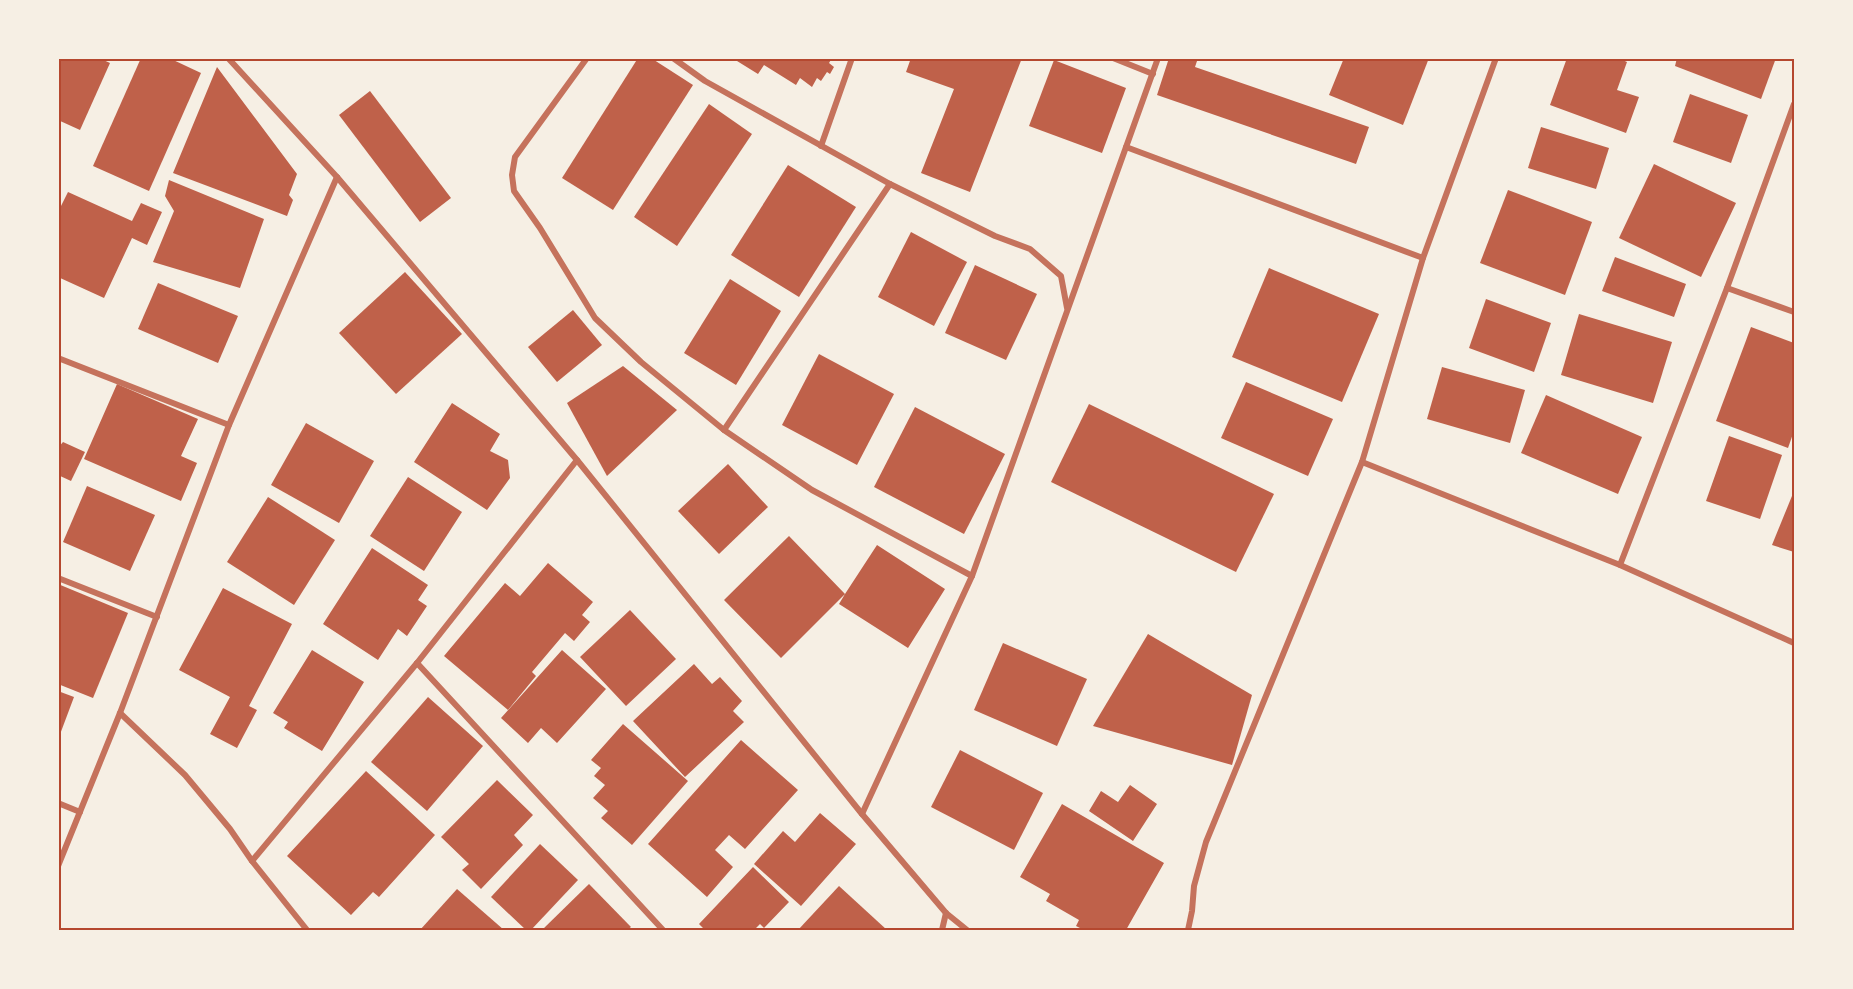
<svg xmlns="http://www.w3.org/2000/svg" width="1853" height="989" font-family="'Source Sans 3',sans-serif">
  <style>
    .building { fill: #bf614a }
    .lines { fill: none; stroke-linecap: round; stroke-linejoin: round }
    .minor { stroke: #c5725c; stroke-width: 6 }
    .neatline { fill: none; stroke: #b5482f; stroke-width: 2 }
  </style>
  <rect width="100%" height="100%" fill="#f6efe4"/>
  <g class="building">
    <polygon points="58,58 99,58 110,63 80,130 58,120"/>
    <polygon points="141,58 169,58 201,73 149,191 93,166"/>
    <polygon points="638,58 651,58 693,85 613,210 562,178"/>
    <polygon points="738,58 832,58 829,63 834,67 830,74 827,72 821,81 817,78 812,87 800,78 796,85 764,65 758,74 737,61"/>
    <polygon points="911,58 1022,58 970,192 921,173 954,89 906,72"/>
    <polygon points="1169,58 1198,58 1195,67 1369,127 1356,164 1157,95"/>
    <polygon points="1344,58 1429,58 1403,125 1329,95"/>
    <polygon points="1567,58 1618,58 1627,62 1617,90 1639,97 1626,133 1550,105"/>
    <polygon points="1677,58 1776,58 1761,99 1675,66"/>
    <polygon points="1054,60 1126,88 1102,153 1029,126"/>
    <polygon points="217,67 297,174 289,195 293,200 287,216 173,173"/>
    <polygon points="370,91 451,198 420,222 339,115"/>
    <polygon points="1690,94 1748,115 1731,163 1673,142"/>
    <polygon points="709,104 752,134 677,246 634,217"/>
    <polygon points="1541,127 1609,148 1596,189 1528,168"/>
    <polygon points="1654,164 1736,203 1701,277 1619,238"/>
    <polygon points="788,165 856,207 799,297 731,255"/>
    <polygon points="169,180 264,219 240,288 153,262 174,211 165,196"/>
    <polygon points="1508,190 1592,222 1565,295 1480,263"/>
    <polygon points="68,192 132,221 141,203 162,212 147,245 132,238 104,298 58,277 58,212"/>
    <polygon points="911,232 967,262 934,326 878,297"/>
    <polygon points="1615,257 1686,284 1674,317 1602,291"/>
    <polygon points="975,265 1037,294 1006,360 945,333"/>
    <polygon points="1269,268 1379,314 1342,402 1232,357"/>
    <polygon points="405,272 462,334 396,394 339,333"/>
    <polygon points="730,279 781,311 736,385 684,353"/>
    <polygon points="158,283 238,316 218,363 138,329"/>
    <polygon points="1486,299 1551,323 1534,372 1469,348"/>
    <polygon points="573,310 602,345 557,382 528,347"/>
    <polygon points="1579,314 1672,342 1653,403 1561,375"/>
    <polygon points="1751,327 1794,343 1794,431 1788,448 1716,421"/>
    <polygon points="819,354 894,394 857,465 782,425"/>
    <polygon points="623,366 677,410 607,476 567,403"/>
    <polygon points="1442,367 1525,390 1510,443 1427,419"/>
    <polygon points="1246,382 1333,419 1308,476 1221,438"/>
    <polygon points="117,384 198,419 181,456 197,463 181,501 84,459"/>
    <polygon points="1546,395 1642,437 1618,494 1521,453"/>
    <polygon points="452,403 500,434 490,451 508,460 510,478 487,510 414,462"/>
    <polygon points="1089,404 1274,494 1236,572 1051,482"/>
    <polygon points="915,407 1005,454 964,534 874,487"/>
    <polygon points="306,423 374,461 339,523 271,485"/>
    <polygon points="1729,436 1782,455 1760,519 1706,501"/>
    <polygon points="63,442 85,452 71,481 58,475 58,448"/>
    <polygon points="728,464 768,507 719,554 678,511"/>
    <polygon points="408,477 462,512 424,571 370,536"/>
    <polygon points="87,486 155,515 130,571 63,542"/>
    <polygon points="1794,491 1794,552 1772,545"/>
    <polygon points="268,497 335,540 294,605 227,562"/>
    <polygon points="789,536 845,594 877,545 945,589 908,648 839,604 845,594 781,658 724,600"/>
    <polygon points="372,548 428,585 418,600 427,606 407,636 398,629 378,660 323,624"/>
    <polygon points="548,563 593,602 582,615 590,622 574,641 565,633 532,672 536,676 508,710 444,656 505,583 520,596"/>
    <polygon points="58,584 128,613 93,698 58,684"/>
    <polygon points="223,588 292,624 249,706 257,710 237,748 210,734 230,697 179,670"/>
    <polygon points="630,610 676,659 626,706 580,657"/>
    <polygon points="1148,634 1252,695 1232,765 1093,726"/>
    <polygon points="1003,643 1087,679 1057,746 974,710"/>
    <polygon points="312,650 364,682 322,751 284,728 288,722 273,713"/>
    <polygon points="562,650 606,689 557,743 541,728 528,743 501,718"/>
    <polygon points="694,664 712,684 720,677 742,701 733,711 744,722 685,777 633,721"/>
    <polygon points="58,691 74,697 59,737 58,737"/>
    <polygon points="428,697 483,746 427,811 371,762"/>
    <polygon points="623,724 688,781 632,845 601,818 608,811 593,798 605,785 594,776 601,768 591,760"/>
    <polygon points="741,740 798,790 745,849 729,835 715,850 733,867 707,897 648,844"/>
    <polygon points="960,750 1043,793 1014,850 931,807"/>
    <polygon points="366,771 435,835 379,897 373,892 351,915 287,856"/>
    <polygon points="497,780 533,815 514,835 523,845 481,889 462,870 469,864 441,837"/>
    <polygon points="1130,785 1157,804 1133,841 1089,811 1101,791 1118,802"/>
    <polygon points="1062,804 1164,863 1126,930 1084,930 1076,926 1079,920 1046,901 1050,894 1020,877"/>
    <polygon points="820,813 856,844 801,906 754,864 783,831 795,842"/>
    <polygon points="540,844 578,880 531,930 526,930 491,897"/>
    <polygon points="753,867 789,902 764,928 760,924 754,930 705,930 699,924"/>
    <polygon points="589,884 631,927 627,930 542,930"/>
    <polygon points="839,886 887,930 798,930"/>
    <polygon points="457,889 504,930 420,930"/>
  </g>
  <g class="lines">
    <g class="minor">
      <polyline points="228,58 337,177 577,460 862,814 946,913 967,930"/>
      <polyline points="587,58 515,157 512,175 514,191 540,228 595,318 641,362 724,430 812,490 972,576"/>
      <polyline points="673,58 705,81 890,184 995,236 1030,249 1061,276 1067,308"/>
      <polyline points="1113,58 1153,74"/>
      <polyline points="821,146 852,58"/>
      <polyline points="1126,147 1423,258"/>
      <polyline points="1727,288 1794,312"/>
      <polyline points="58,358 229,425"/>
      <polyline points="724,430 890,184"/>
      <polyline points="1362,462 1620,565 1794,643"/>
      <polyline points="1620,565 1727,288 1794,104"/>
      <polyline points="58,578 157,617"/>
      <polyline points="417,663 663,930"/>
      <polyline points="120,713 185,775 230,829 252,861 307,930"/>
      <polyline points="58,803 80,812"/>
      <polyline points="862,814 972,576 1158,58"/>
      <polyline points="252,861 417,663 577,460"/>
      <polyline points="58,866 120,713 229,425 337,177"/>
      <polyline points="942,930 946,913"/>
      <polyline points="1188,930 1192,911 1194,886 1206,842 1362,462 1423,258 1496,58"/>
    </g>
  </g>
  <rect width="1853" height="989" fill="none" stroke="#f6efe4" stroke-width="120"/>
  <rect x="60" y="60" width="1733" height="869" class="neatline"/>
</svg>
